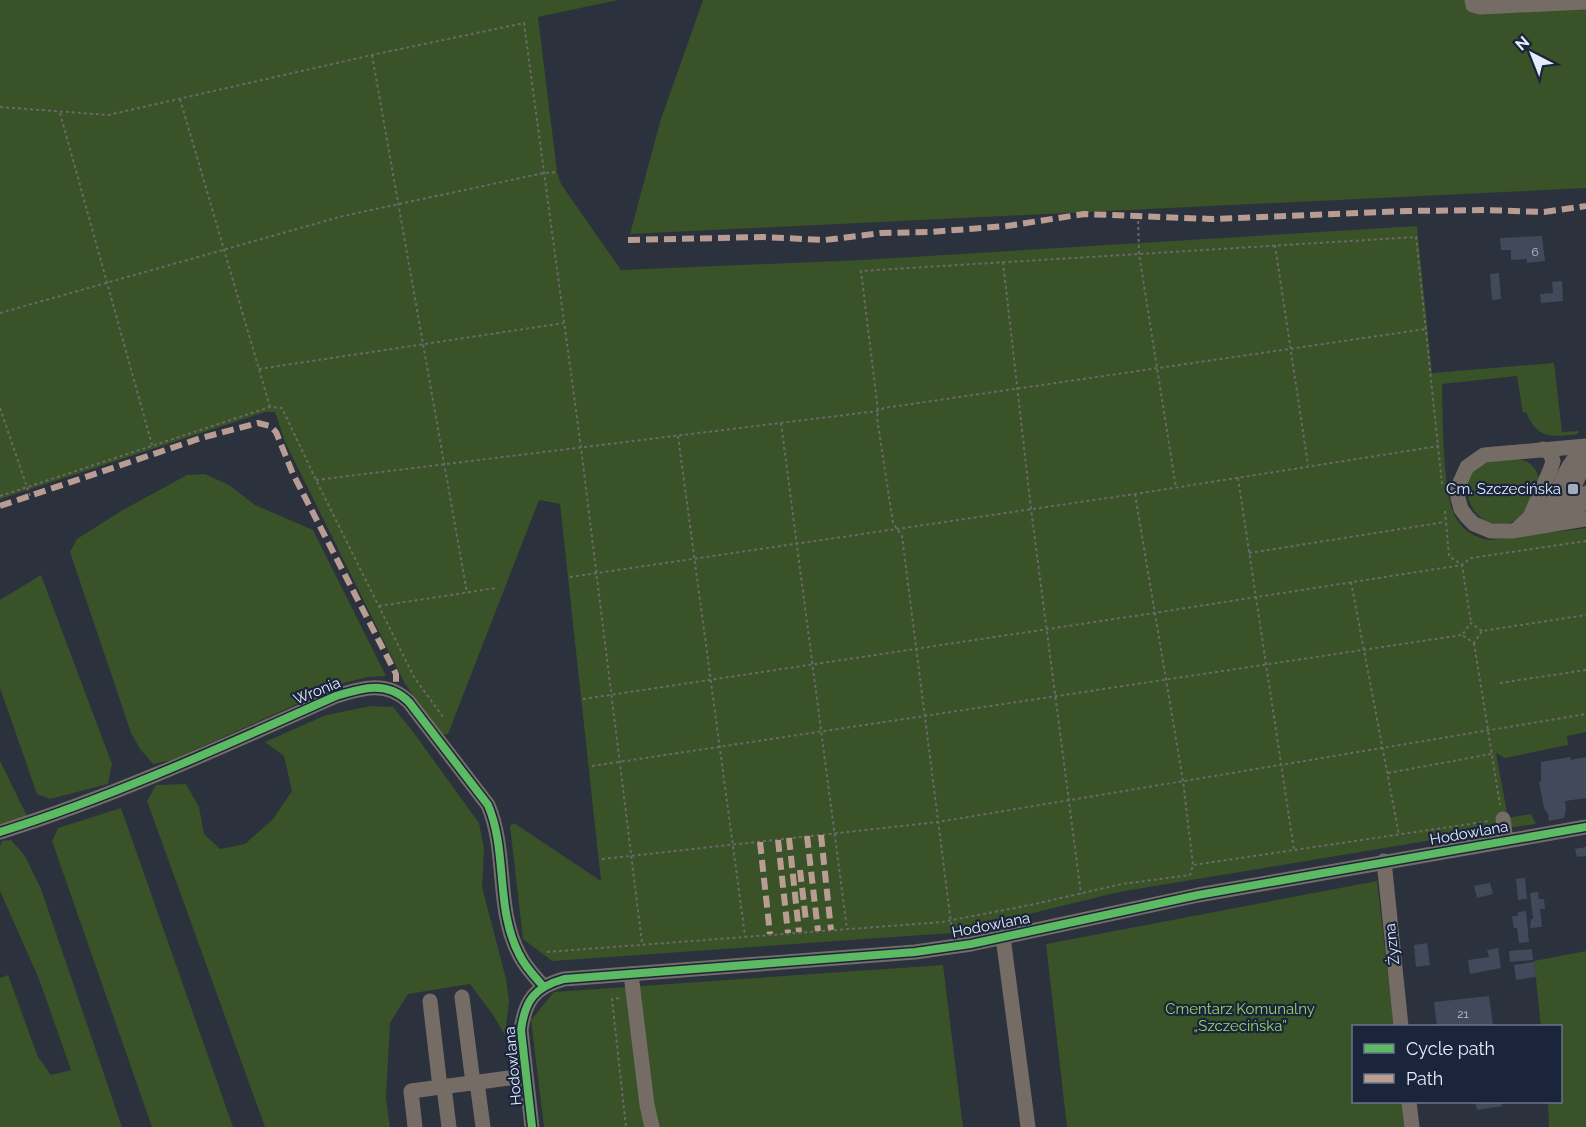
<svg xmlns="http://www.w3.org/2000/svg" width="1586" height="1127" font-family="Raleway,sans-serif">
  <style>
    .green { fill: #395227 }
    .building { fill: #41495b }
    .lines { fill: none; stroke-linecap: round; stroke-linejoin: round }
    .path { stroke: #6c6868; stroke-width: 2; stroke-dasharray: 3 3; stroke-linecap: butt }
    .minor { stroke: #756c66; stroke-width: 15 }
    .quiet { stroke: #b99d93; stroke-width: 6; stroke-dasharray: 12 6; stroke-linecap: butt }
    .cycleway-casing { stroke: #1a243b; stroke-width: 11 }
    .cycleway { stroke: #5cba63; stroke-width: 8 }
    .poi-dot { fill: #a4abb9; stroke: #1a243b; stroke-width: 2 }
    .labels { text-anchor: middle; stroke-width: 4.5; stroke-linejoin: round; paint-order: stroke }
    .number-label { font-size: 12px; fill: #bcc4d4 }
    .poi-label { font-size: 15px; fill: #e5edfc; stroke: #1a243b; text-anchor: end }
    .street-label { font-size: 15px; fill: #e5edfc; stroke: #1a243b }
    .park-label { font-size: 15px; fill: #99d567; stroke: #1a243b }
  </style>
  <rect width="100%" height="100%" fill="#2b313d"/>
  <g class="green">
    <path d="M0 0H618L538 17 557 172 561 184 621 270 863 260 1417 226 1432 373 1554 363 1562 432 1578 431V434C1553 437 1537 440 1526 412L1523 413 1517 376 1442 384C1443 414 1442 495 1456 518 1464 531 1475 538 1490 540L1586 528V732L1567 736 1568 745 1505 758 1496 753 1508 818 1531 814 1536 824 1514 827H1497L1493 830 1119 892 952 933 552 961 523 939 510 826 514 823 601 881 560 504 539 500 448 734 442 735 405 684 285 442 275 412H265L0 499Z"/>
    <polygon points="703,0 1586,0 1586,188 630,234 660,122"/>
    <path d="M1518 459C1530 461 1537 468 1539 480 1535 489 1533 501 1528 510 1524 516 1516 521 1509 523 1465 531 1451 471 1491 460 1499 458 1510 459 1518 459Z"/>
    <polygon points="205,474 229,485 255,505 313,530 386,676 368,677 344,683 172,760 153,764 140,749 131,733 70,552 77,539 121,511 187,475"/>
    <polygon points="41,575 112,764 108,784 50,799 37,794 0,688 0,600"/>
    <polygon points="371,706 393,707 414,733 479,823 484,848 482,887 506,979 509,1001 505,1035 493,1015 470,984 408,994 390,1023 386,1098 390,1127 265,1127 147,801 156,785 186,784 199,807 204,834 220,849 245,844 273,819 292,791 284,756 265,742 326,715"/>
    <polygon points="0,761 27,816 0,826"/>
    <polygon points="121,808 233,1127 152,1127 52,841 58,828"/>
    <polygon points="11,840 25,856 41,889 122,1127 0,1127 0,978 8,975 38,1057 51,1075 71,1070 39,979 0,891 0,847 2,841"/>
    <polygon points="1377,881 1394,1026 1354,1026 1354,1102 1403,1102 1406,1127 1067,1127 1046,944"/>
    <polygon points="1586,951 1586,1127 1549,1127 1548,1102 1560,1102 1560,1026 1541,1026 1534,961"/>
    <polygon points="943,965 963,1127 544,1127 531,1020 554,992"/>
  </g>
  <g class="building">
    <polygon points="1542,236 1545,261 1527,263 1527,259 1511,260 1511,250 1501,250 1500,238"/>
    <polygon points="1499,273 1501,299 1492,300 1490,274"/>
    <polygon points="1562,281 1563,301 1541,303 1540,294 1553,293 1552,282"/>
    <polygon points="1570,757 1571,760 1586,757 1586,798 1565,801 1566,810 1564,818 1549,821 1548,814 1544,808 1539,782 1541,781 1541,762"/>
    <polygon points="1586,847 1586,856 1577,857 1575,849"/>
    <polygon points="1525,878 1527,899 1518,900 1516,879"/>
    <polygon points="1490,883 1493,894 1477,898 1474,886"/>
    <polygon points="1538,892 1539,899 1544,899 1545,909 1540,909 1542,927 1530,928 1531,919 1533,919 1530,893"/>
    <polygon points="1526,911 1529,942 1519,943 1517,928 1514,928 1512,916 1518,916 1518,912"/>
    <polygon points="1427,943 1430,965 1416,967 1414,945"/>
    <polygon points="1498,948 1501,968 1470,974 1468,960 1489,957 1487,950"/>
    <polygon points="1532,949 1533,960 1510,962 1509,951"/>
    <polygon points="1534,962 1536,977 1516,980 1514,965"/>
    <polygon points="1489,996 1493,1026 1437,1026 1434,1002"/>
    <polygon points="1475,1102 1501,1102 1502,1106 1477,1110"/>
  </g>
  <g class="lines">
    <g class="path">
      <polyline points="372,55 467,593"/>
      <polyline points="180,99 270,407"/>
      <polyline points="0,107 108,115 372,55 524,23 581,448 642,943"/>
      <polyline points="60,113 152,445"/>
      <polyline points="1138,215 1139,254 1176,488"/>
      <polyline points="1275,245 1308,465"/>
      <polyline points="1003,262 1031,509 1081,894"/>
      <polyline points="0,313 343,216 544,173 558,172"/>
      <polyline points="259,369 564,323"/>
      <polyline points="0,408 30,496"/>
      <polyline points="781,423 847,929"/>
      <polyline points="678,436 745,936"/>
      <polyline points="1238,478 1294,850"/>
      <polyline points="316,480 878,411 884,408 1426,329"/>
      <polyline points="1135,494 1183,781 1193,865"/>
      <polyline points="0,496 270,407 282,408 316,480 414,677 443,717"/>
      <polyline points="1445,511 1449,556 1462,565 1471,623"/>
      <polyline points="1249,553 1445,522"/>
      <polyline points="570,577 1135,494 1439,446"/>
      <polyline points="1351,582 1399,835"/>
      <polyline points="379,606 496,588"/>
      <polyline points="1482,631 1471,623 1462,635 1474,643 1482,631 1586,615"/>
      <polyline points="1474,643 1500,805"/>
      <polyline points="1500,683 1586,670"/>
      <polyline points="583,699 1154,613 1462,565 1471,558 1586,541"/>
      <polyline points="592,766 1462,635"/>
      <polyline points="1388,773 1491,754"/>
      <polyline points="602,859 938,822 1586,714"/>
      <polyline points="952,931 902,536 893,523 877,418 878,411 861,271 1416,237 1442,484"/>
      <polyline points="547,952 942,922 1030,905 1122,884 1190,875 1193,865 1490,821"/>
      <polyline points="619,998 612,999 626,1127"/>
    </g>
    <g class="minor">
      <polyline points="1472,0 1473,5 1480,7 1586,2"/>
      <polyline points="1586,446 1484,455 1467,467 1458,487 1458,498 1461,509 1467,517 1474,524 1491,531 1512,531 1586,519"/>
      <polyline points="1564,522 1575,515 1586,493"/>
      <polyline points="1548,525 1562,513 1586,460"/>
      <path d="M1532 527C1560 511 1556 468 1586 448"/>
      <polyline points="1517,529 1530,517 1551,468 1553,461 1550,453 1543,449"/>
      <polyline points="1503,819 1506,840"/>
      <path d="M0 832C115 796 226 745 336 696 362 688 387 680 409 702L488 805C508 852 495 908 519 954 525 967 535 977 544 987"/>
      <polyline points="1384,861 1401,1026"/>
      <polyline points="1003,937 1028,1127"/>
      <polyline points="631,974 647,1105 652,1127"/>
      <polyline points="462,997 473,1083"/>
      <polyline points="430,1001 440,1087"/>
      <polyline points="477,1082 483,1127"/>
      <polyline points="444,1087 449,1127"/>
      <polyline points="1409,1102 1412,1127"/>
      <polyline points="415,1127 411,1091 524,1076"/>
      <path d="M532 1127 521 1030C525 1000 535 987 564 979L915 952 971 944 1198 895 1586 827"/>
    </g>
    <g class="quiet">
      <polyline points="628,240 763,237 825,240 881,233 930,232 1007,226 1084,214 1212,219 1408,211 1485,210 1544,212 1586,206"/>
      <polyline points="0,506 201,438 258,423 270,426 276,432 293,474 396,674 396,691"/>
      <polyline points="821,835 831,930"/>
      <polyline points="807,836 818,931"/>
      <polyline points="789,838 799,932"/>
      <polyline points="778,840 788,933"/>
      <polyline points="760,842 770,934"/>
      <polyline points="800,870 806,921"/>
    </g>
    <g class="cycleway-casing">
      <g id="cycleway">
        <path d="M0 832C115 796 226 745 336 696 362 688 387 680 409 702L488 805C508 852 495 908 519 954 525 967 535 977 544 987"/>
        <path d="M532 1127 521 1030C525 1000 535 987 564 979L915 952 971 944 1198 895 1586 827"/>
      </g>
    </g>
    <use href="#cycleway" class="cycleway"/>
  </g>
  <rect class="poi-dot" x="1567" y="483" width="12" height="12" rx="3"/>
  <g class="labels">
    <g class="number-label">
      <text x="1535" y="256">6</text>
      <text x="1463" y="1018">21</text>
    </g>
    <g class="poi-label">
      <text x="1561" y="494">Cm. Szczecińska</text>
    </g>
    <g class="street-label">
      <text transform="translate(317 691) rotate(-22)" y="5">Wronia</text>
      <text transform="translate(1469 833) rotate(-10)" y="5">Hodowlana</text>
      <text transform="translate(991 925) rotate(-11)" y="5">Hodowlana</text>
      <text transform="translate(1392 944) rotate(-96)" y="5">Żyzna</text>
      <text transform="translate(513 1066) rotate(-95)" y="5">Hodowlana</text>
    </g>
    <g class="park-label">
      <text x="1240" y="1014">Cmentarz Komunalny<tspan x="1240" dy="17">„Szczecińska”</tspan></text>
    </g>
  </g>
  <rect x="1352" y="1025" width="210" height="78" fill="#1a243b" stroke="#6b7488" stroke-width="1.5"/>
  <rect x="1364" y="1044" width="30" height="9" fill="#5cba63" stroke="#6b7488" stroke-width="1.5"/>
  <text x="1406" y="1055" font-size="18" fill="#e5edfc">Cycle path</text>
  <rect x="1364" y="1074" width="30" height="9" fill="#b99d93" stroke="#6b7488" stroke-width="1.5"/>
  <text x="1406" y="1085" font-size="18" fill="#e5edfc">Path</text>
  <g transform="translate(1532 54) rotate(318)" stroke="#1a243b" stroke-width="4.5" paint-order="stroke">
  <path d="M0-4.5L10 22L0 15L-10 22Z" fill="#e5edfc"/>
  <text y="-9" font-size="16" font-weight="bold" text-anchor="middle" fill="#e5edfc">N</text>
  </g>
</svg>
